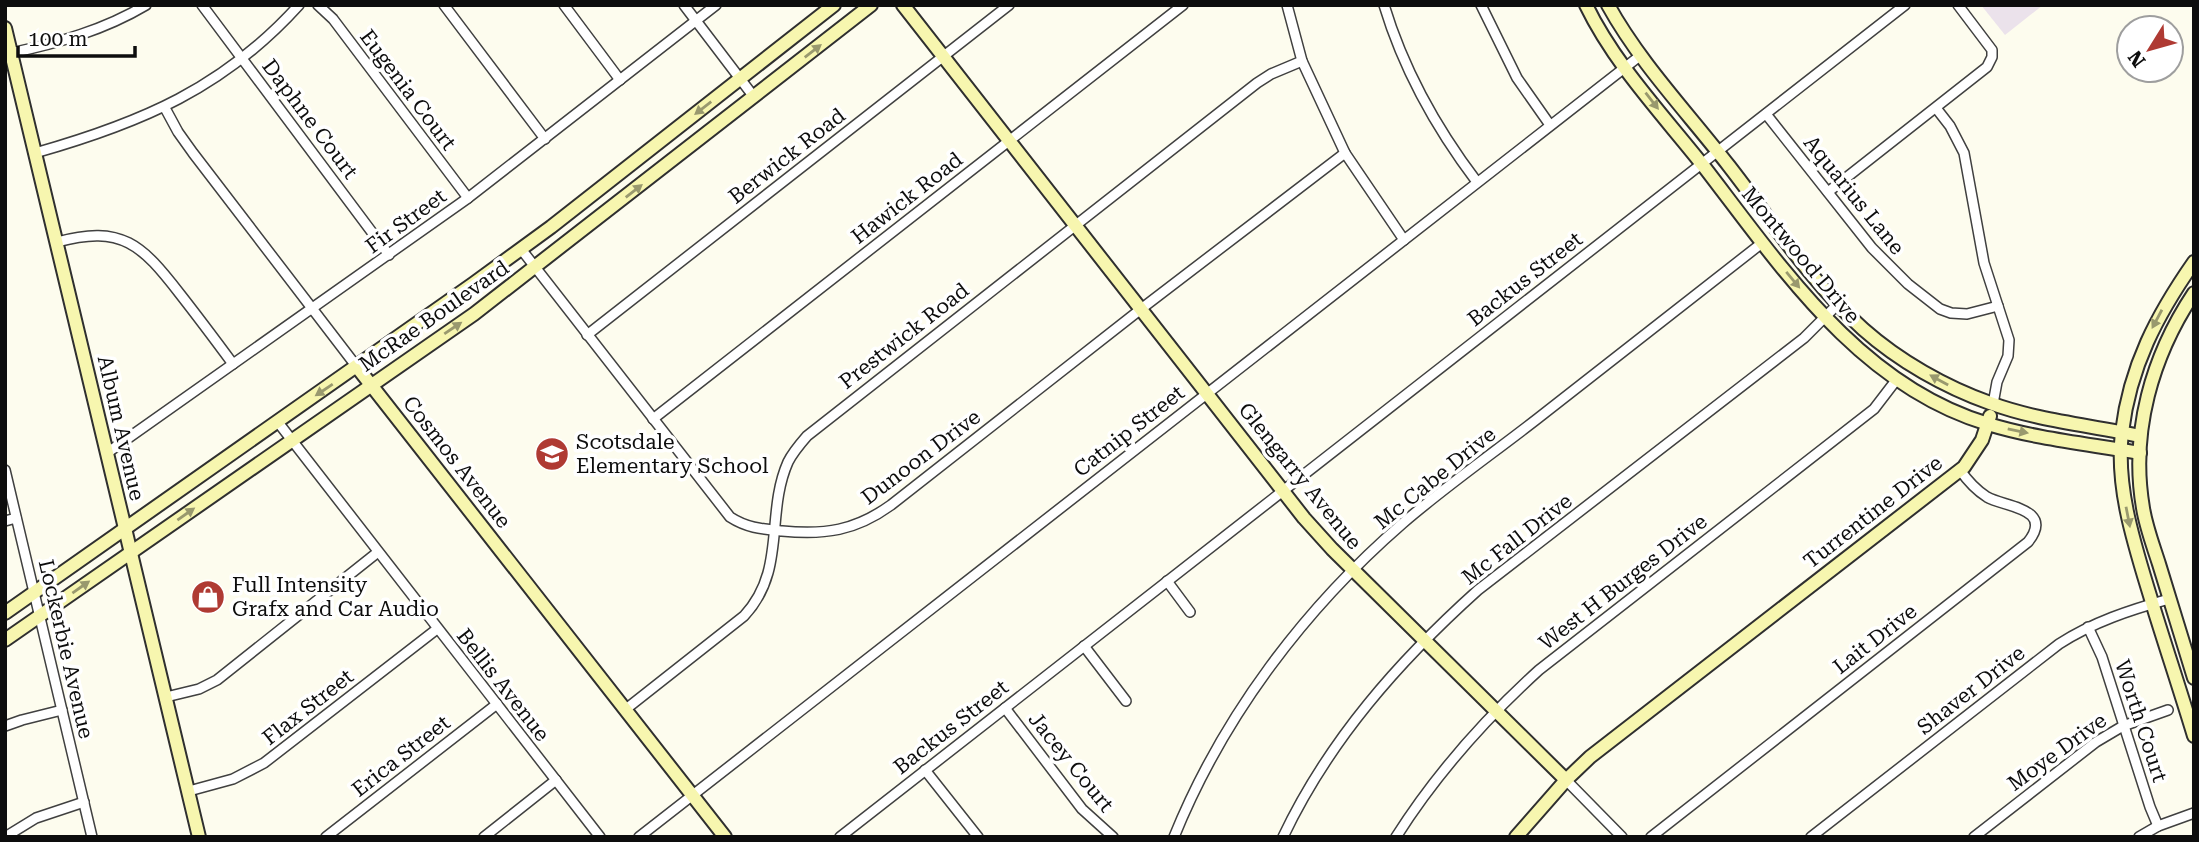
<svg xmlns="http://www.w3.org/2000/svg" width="2199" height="842" font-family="'Roboto Serif',serif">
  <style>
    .industrial { fill: #ebe2eb }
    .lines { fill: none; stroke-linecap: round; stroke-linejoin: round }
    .street-casing { stroke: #404040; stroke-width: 12 }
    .secondary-casing { stroke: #2f2f2f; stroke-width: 16 }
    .street { stroke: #fff; stroke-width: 9 }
    .secondary { stroke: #f7f6af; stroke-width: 12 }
    .oneway { fill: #99996e }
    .labels { text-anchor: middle; stroke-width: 7; stroke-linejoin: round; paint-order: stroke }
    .street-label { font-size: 21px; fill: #0d0d0d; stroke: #fff }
    .poi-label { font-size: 21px; fill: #0d0d0d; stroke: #fff; text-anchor: start }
  </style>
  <rect width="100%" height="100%" fill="#fdfcee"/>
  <polygon class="industrial" points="1981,5 2043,5 2005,35"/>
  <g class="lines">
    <g class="street-casing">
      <g id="street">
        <polyline points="202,5 389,255"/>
        <polyline points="318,5 333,19 468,198"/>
        <polyline points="444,5 545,139"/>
        <polyline points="564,5 620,80"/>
        <polyline points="684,5 754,97"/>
        <polyline points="1287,5 1302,61 1345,153 1404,240"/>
        <path d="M1384 5C1404 71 1436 128 1477 182"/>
        <polyline points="1481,5 1517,78 1550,125"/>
        <path d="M11 53C58 43 104 30 146 5"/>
        <polyline points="165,108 178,132 193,153 357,367"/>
        <polyline points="1936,108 1950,126 1964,153 1984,263 2009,340 2008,356 1997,382 1993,404"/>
        <polyline points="1766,114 1872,248 1908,284 1940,309 1951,313 1967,314 1998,306"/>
        <path d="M35 153C141 123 224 88 299 5"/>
        <polyline points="1828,192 1987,67 1992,57 1992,50 1958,5"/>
        <path d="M57 242C122 224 142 245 180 294 198 317 216 341 233 364"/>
        <path d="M521 249 730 517C747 528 762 529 782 531 825 535 855 531 891 505L1141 309 1345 153"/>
        <polyline points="587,335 1009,5"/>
        <polyline points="653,419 1183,5"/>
        <polyline points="277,421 600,837"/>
        <polyline points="107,453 468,198 716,5"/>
        <polyline points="5,470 92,837"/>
        <polyline points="5,521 16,518"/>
        <polyline points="1167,581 1190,612"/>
        <polyline points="2088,627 2102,657 2150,807 2158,826"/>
        <polyline points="1084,646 1126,701"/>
        <polyline points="166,697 199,689 217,680 378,552"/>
        <polyline points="1005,708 1082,809 1113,837"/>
        <path d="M626 709 744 616C787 570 765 514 788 462 793 452 800 444 807 436L1257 83 1271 74 1302 61"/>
        <polyline points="5,726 22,720 62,710"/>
        <polyline points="925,770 978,837"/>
        <polyline points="1566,780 1622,837"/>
        <polyline points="189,791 233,779 264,763 437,629"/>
        <polyline points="5,837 36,818 84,802"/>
        <polyline points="326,837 497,704"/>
        <polyline points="484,837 556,780"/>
        <polyline points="639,837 1641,55"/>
        <polyline points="840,837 1905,5"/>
        <path d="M1174 837C1223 716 1305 608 1403 523 1446 486 1492 454 1537 419 1612 360 1687 302 1762 243"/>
        <path d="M1283 837C1329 740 1399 661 1478 590L1804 338 1838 304"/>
        <path d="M1396 837C1436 774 1484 720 1539 670L1874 409 1897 379"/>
        <path d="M1651 837 2028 542C2055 508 2004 507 1987 497 1976 490 1967 480 1960 470"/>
        <path d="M1811 837 2059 644C2093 622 2130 610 2169 599"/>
        <polyline points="1974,837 2096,742 2123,726 2168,710"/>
        <polyline points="2139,837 2158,826 2194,813"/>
      </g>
    </g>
    <g class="secondary-casing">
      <g id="secondary">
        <polyline points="903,5 1304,518 1332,549 1566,780"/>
        <path d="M1586 5C1615 65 1664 116 1705 168 1782 268 1860 386 1988 424 2037 439 2089 444 2140 453"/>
        <path d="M1608 5C1640 63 1688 113 1729 166 1771 220 1811 282 1863 329 1899 361 1945 387 1990 403 2039 421 2090 425 2140 436"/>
        <polyline points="5,28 199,837"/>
        <path d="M2194 262C2157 315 2130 366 2122 432 2115 491 2137 552 2154 609 2167 651 2181 693 2194 736"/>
        <path d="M2194 293C2152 356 2130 432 2143 508 2146 527 2153 545 2159 564 2171 602 2182 640 2194 678"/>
        <polyline points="357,367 725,837"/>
        <polyline points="5,613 473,284 551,227 834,5"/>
        <polyline points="5,640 474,314 871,5"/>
        <polyline points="1516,837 1566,780 1590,757 1964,467 1982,440 1990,416"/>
      </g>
    </g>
    <use href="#street" class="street"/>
    <use href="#secondary" class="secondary"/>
  </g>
  <defs><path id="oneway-solid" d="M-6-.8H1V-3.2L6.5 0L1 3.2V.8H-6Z" transform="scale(1.75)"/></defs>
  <g class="oneway">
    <use href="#oneway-solid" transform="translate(813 51) rotate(-38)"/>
    <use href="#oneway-solid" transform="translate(1652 101) rotate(52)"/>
    <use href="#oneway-solid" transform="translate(703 108) rotate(142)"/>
    <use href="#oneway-solid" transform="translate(634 191) rotate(-38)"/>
    <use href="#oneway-solid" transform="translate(1793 280) rotate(50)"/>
    <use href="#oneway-solid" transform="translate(2157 319) rotate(118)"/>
    <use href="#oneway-solid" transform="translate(453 328) rotate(-34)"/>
    <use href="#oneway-solid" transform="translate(1939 380) rotate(-151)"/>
    <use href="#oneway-solid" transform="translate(324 390) rotate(146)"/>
    <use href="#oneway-solid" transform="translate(2018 431) rotate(12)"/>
    <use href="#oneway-solid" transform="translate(186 514) rotate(-35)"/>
    <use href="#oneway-solid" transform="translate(2128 517) rotate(79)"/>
    <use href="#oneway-solid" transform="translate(81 587) rotate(-35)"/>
  </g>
  <defs>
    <g id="school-disc" transform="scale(1.75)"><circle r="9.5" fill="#af3a33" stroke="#fff"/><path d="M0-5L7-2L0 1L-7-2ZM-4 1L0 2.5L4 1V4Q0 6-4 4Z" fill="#fff"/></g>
    <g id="shop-disc" transform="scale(1.75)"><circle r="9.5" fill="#af3a33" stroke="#fff"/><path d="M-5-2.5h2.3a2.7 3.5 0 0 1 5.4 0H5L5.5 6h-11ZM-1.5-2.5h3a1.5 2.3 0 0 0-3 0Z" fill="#fff"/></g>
  </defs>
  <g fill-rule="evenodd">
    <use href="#school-disc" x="552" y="454"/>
    <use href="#shop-disc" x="208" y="597"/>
  </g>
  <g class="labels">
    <g class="street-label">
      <text transform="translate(408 90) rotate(53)" y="7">Eugenia Court</text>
      <text transform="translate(310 119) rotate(53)" y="7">Daphne Court</text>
      <text transform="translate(787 156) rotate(-38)" y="7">Berwick Road</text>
      <text transform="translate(1854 195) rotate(51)" y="7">Aquarius Lane</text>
      <text transform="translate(907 198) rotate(-38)" y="7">Hawick Road</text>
      <text transform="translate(406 221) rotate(-36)" y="7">Fir Street</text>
      <text transform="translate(1801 255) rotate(50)" y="7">Montwood Drive</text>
      <text transform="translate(1525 279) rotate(-38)" y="7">Backus Street</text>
      <text transform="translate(434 316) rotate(-35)" y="7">McRae Boulevard</text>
      <text transform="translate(904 336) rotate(-38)" y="7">Prestwick Road</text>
      <text transform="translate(121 428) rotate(77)" y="7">Album Avenue</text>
      <text transform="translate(1129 431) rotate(-38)" y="7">Catnip Street</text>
      <text transform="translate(921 457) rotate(-37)" y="7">Dunoon Drive</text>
      <text transform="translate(457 462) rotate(52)" y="7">Cosmos Avenue</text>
      <text transform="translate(1300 476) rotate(51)" y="7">Glengarry Avenue</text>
      <text transform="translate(1435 478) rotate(-39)" y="7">Mc Cabe Drive</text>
      <text transform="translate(1873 512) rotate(-38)" y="7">Turrentine Drive</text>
      <text transform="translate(1517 539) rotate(-38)" y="7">Mc Fall Drive</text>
      <text transform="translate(1623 582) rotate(-38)" y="7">West H Burges Drive</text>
      <text transform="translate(1875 639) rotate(-38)" y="7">Lait Drive</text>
      <text transform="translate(66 649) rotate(77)" y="7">Lockerbie Avenue</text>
      <text transform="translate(503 685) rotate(52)" y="7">Bellis Avenue</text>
      <text transform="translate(1971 690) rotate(-38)" y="7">Shaver Drive</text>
      <text transform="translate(308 707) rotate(-38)" y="7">Flax Street</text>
      <text transform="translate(2141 721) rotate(72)" y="7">Worth Court</text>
      <text transform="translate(951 727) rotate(-38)" y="7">Backus Street</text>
      <text transform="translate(2057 752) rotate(-36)" y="7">Moye Drive</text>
      <text transform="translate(401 756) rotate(-38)" y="7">Erica Street</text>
      <text transform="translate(1071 762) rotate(51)" y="7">Jacey Court</text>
    </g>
    <g class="poi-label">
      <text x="576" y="449">Scotsdale<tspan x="576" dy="24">Elementary School</tspan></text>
      <text x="232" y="592">Full Intensity<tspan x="232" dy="24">Grafx and Car Audio</tspan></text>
    </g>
  </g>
  <rect width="2199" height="842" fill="none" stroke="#0d0d0d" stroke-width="14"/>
  <g transform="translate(2150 49) rotate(233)"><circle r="33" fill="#ffffff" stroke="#9e9e9e" stroke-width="2"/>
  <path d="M0-5L12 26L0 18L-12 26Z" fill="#af3a33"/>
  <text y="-10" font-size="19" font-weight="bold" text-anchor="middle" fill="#0d0d0d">N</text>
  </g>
  <path d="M18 46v10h117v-10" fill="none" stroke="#0d0d0d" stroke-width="3.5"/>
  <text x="28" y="46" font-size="21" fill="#0d0d0d" stroke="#ffffff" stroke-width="5" paint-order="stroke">100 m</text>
</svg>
